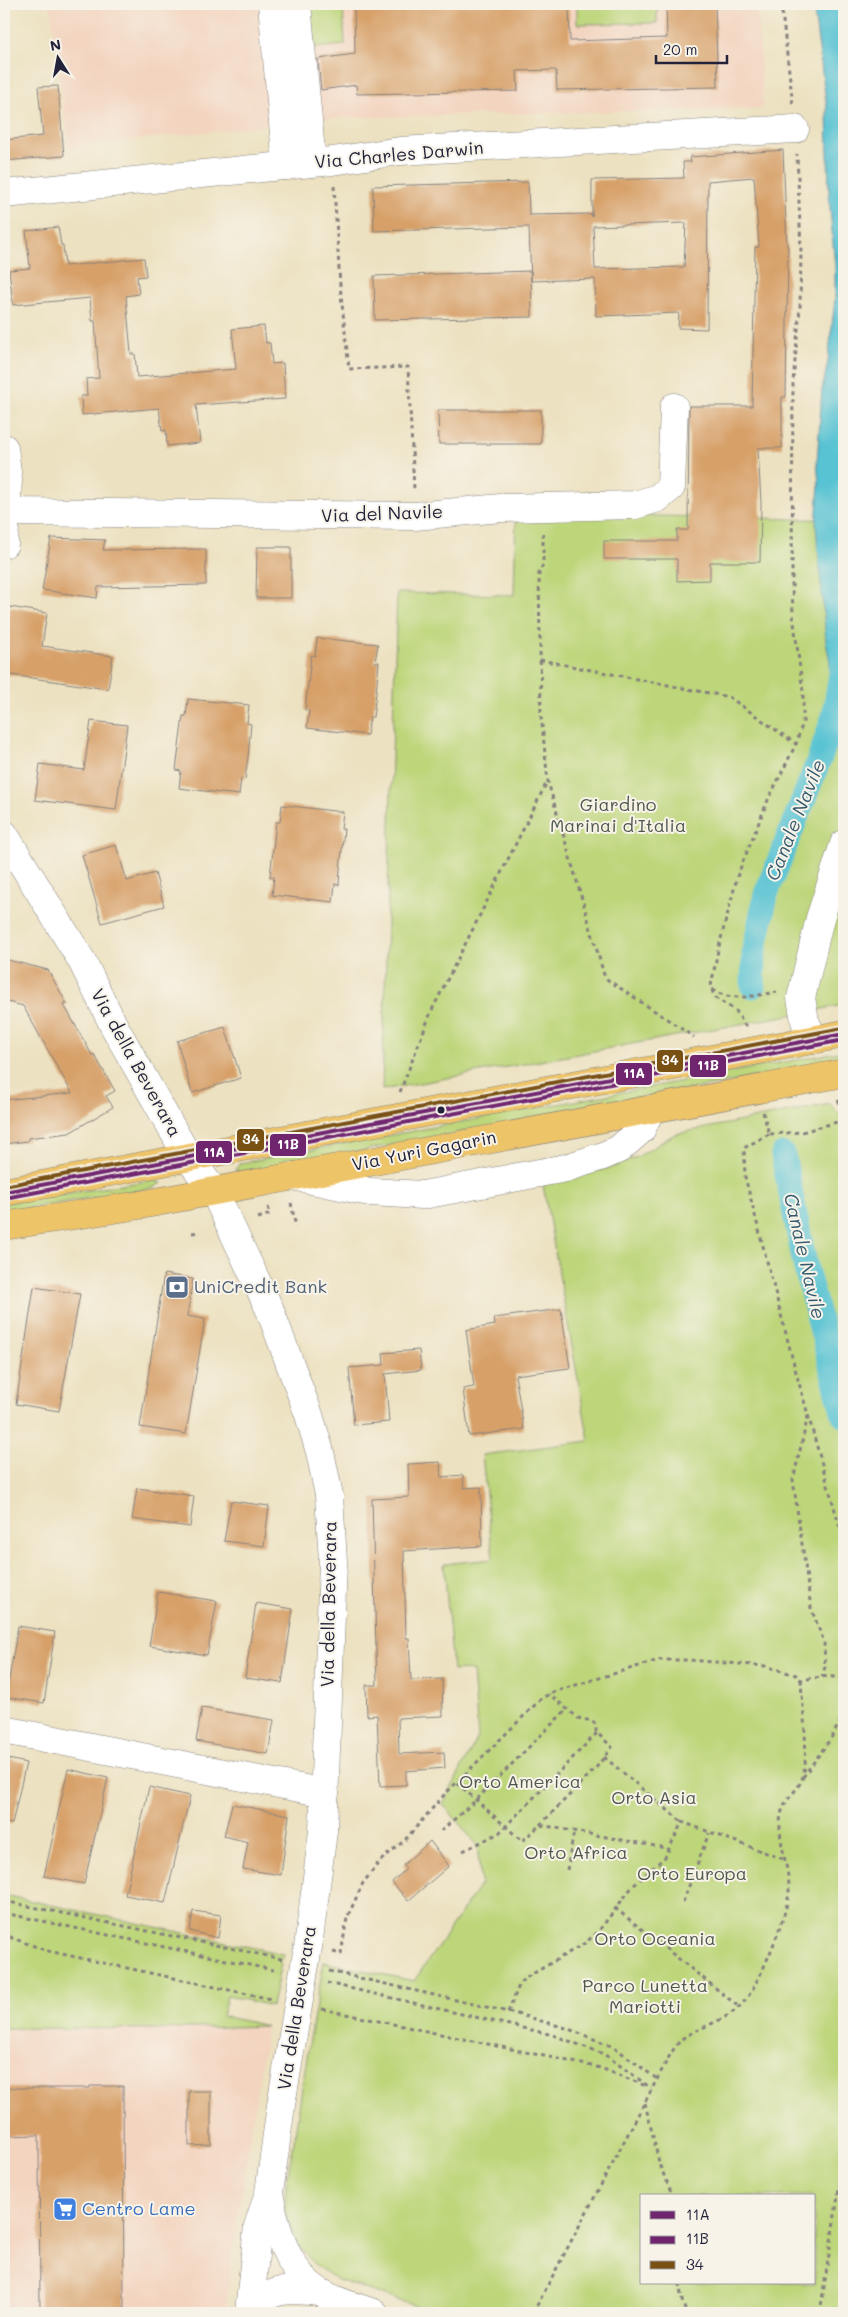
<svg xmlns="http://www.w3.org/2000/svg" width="848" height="2317" font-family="Mali,sans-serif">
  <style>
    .built { fill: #f3d4bf }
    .green { fill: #bdd67a; stroke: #707c5a; fill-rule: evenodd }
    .water { fill: #58c3d3; stroke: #3d7287 }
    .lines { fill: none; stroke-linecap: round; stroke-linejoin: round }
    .canal { stroke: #58c3d3; stroke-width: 25 }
    .building { fill: #d7a069; fill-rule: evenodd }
    .minor-casing { stroke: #87827e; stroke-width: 29 }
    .major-casing { stroke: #87827e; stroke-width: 29 }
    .path { stroke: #87827e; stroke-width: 3; stroke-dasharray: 4 4; stroke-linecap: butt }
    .minor { stroke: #fff; stroke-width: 28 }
    .major { stroke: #eec469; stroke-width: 28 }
    .bus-1-casing { stroke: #f7f3e8; stroke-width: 8 }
    .bus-2-casing { stroke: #f7f3e8; stroke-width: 8 }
    .bus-3-casing { stroke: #f7f3e8; stroke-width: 8 }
    .bus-1 { stroke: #70266f; stroke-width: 4 }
    .bus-2 { stroke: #70266f; stroke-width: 4 }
    .bus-3 { stroke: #795113; stroke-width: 4 }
    .bus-dot { fill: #22223b; stroke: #f7f3e8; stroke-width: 2 }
    .labels { text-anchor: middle; stroke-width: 4; stroke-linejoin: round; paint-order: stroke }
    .street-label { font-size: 18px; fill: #22223b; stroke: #f7f3e8 }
    .park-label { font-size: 18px; fill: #50584e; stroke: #f7f3e8 }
    .service-label { font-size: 18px; fill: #4e5e75; stroke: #f7f3e8; text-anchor: start }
    .shop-label { font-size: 18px; fill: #366cbe; stroke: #f7f3e8; text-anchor: start }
    .water-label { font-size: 19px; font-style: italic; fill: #355a70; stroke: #f7f3e8 }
    .line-badge { stroke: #f7f3e8; stroke-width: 2 }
    .badge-label { font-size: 14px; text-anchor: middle; font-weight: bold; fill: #fff }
  </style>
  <rect width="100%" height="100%" fill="#f7f3e8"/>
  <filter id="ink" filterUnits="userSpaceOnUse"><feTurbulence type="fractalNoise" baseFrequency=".02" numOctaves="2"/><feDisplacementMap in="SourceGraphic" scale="10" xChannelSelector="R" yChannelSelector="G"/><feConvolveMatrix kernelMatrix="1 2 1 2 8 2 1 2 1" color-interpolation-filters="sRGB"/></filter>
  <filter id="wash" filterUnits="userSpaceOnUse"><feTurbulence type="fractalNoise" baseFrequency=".0096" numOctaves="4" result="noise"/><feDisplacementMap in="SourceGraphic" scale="20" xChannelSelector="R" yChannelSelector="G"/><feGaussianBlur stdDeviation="1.12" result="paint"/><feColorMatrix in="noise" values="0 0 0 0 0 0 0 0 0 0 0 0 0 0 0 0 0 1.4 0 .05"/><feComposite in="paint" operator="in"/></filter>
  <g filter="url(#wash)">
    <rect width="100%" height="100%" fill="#ece1c0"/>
    <g class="built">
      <polygon points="50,4 757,4 763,108 334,118 69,147"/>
      <polygon points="4,2026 267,2026 230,2268 226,2313 4,2313"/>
    </g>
    <g class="green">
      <polygon points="309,4 343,4 345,45 314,48"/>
      <polygon points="577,4 657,4 657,23 577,24"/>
      <polygon points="516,513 844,520 844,1005 382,1090 397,593 514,595"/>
      <polygon points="844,1051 844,1061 242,1173 235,1170 240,1163"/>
      <path d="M830 1104 844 1119V2313H436L338 2280C309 2265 286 2236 285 2202 285 2181 292 2156 295 2135 303 2077 313 2020 324 1962L414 1981 481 1884 477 1845 443 1804 478 1737 473 1670 453 1671 444 1564 493 1559 482 1455 589 1441 543 1185 616 1166 639 1156 675 1134ZM642 2196H814V2283H642Z"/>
      <polygon points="153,1180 161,1183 153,1188 4,1212 4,1203"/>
      <polygon points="4,1895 283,1954 272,2006 227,1996 222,2016 267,2026 156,2029 4,2028"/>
    </g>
    <polygon class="water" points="813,4 844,4 844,732 841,737 821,729 829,680 830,662 826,642 816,526 819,484 817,462 822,390 828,362 835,299 835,267 829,196 827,109"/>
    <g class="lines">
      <g class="canal">
        <polyline points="753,986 754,952 766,894 821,755 834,716 844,656"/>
        <polyline points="783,1155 806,1269 844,1415"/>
      </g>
    </g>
    <g id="blocks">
      <g class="building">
        <polygon points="354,4 569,4 570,41 667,38 666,4 715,4 718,87 557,90 556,70 517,71 518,91 357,94 356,85 321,90 318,59 355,54"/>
        <polygon points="58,86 64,156 4,161 4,140 43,136 38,87"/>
        <path d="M783 150 787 247H788L786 397H782V448H758L761 503 760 562H710V580L677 581V559H604V541H677V530H688L689 406H752L755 247H759L754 177 708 181 707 329 678 328 679 313 596 316 595 279 531 281 529 227 374 231 373 186 528 182 529 215 592 214V217V180L684 178 683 162H691L690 157ZM686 223 684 267 595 269 593 226Z"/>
        <polygon points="58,227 61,245 63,245 65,266 144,258 146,276 137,277 139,294 126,296 131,354 135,354 137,377 236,369 232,329 264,326 266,343 270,343 272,364 283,363 285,399 196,405 200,443 167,446 166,430 162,431 159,408 82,415 81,396 87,396 86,379 99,378 95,321 92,321 90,298 13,305 9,270 30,268 26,231"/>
        <polygon points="531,271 532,317 375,320 374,276"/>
        <polygon points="438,410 541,410 541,444 439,444"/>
        <polygon points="51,538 105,540 103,550 206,549 206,585 98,587 97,598 42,590"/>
        <polygon points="257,547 291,547 291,598 256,598"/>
        <polygon points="10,607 47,613 42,646 113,656 108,689 4,674 4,647"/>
        <polygon points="317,638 378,644 375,662 379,662 376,693 373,717 370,717 367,735 307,728 309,711 305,710 309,676 311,655 315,656"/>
        <polygon points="188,699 249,705 247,723 251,724 248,757 245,779 241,778 239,795 179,788 181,771 176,770 183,716 186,716"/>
        <polygon points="91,721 127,725 116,810 35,800 40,764 84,770"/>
        <polygon points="282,805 343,812 341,829 344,829 340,870 339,885 335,884 333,902 272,895 274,877 270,877 276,822 280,822"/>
        <polygon points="116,845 127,881 155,873 164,906 102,923 82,855"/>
        <polygon points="4,959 48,970 67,1004 64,1005 92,1055 94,1054 115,1091 106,1096 113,1107 69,1133 28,1138 28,1141 4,1144 4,1100 72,1093 23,1006 4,1001"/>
        <polygon points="225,1027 241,1078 192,1093 177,1041"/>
        <polygon points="164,1274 193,1279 187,1316 205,1319 186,1434 140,1427"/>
        <polygon points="34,1287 80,1294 59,1411 16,1404"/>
        <polygon points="561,1309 570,1368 515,1375 524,1429 469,1436 463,1389 474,1387 466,1330 495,1325 494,1318"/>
        <polygon points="419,1350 421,1370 385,1374 389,1422 354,1425 349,1368 384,1365 383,1353"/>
        <polygon points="440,1462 441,1477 463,1475 464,1488 481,1487 482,1546 404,1551 406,1638 409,1638 411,1680 442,1679 443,1716 398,1718 399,1754 444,1752 445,1768 406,1771 406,1785 380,1786 377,1715 367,1716 366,1685 377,1685 372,1499 409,1497 408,1464"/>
        <polygon points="137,1488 194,1496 190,1527 132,1519"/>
        <polygon points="231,1501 269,1506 264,1546 224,1541"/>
        <polygon points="158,1592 217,1601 207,1655 149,1646"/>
        <polygon points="256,1603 293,1609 282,1683 245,1678"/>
        <polygon points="18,1626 55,1632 44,1703 6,1697"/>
        <polygon points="202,1708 274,1720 268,1754 196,1741"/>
        <polygon points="4,1758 26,1763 12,1824 4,1823"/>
        <polygon points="68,1769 108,1778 84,1884 44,1876"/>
        <polygon points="149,1787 190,1796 165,1903 125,1895"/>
        <polygon points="232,1804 289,1815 281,1875 243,1869 248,1842 224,1836"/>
        <polygon points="430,1841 449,1866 408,1901 392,1882 406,1869 403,1865"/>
        <polygon points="193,1911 221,1915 218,1938 190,1931"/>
        <polygon points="90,2086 123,2086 124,2313 40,2313 39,2135 4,2136 4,2088 90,2088"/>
        <polygon points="189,2091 211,2091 211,2145 189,2146"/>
      </g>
    </g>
  </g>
  <g filter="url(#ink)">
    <use href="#blocks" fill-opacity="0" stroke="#87827e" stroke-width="1"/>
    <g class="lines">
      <g class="minor-casing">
        <g id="minor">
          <polyline points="272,4 287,166"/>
          <polyline points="297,4 312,163"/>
          <polyline points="4,194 332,161 400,151 795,129"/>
          <polyline points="4,448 8,480 4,544"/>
          <polyline points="7,512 415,516 501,508 635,505 658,498 671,487 674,407"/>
          <polyline points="4,834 82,961 114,1026 188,1157 214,1191 270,1310 309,1415 320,1452 329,1495 333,1562 323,1831 308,1947 281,2105 269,2193 258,2226 249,2313"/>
          <polyline points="814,1040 805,1021 801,998 820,918 844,844"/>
          <polyline points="293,1176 370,1192 423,1195 566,1168 603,1156 619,1149 641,1130 651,1109"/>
          <polyline points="4,1730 325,1793"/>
          <path d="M269 2193C275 2227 288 2274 320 2292 336 2302 357 2307 374 2313"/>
          <path d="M254 2313C257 2309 259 2304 263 2300 276 2286 303 2291 320 2292"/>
        </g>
      </g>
      <g class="major-casing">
        <g id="major">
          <polyline points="4,1192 844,1034"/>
          <polyline points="4,1226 140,1205 844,1073"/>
        </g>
      </g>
      <g class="path">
        <polyline points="781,4 793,105"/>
        <polyline points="334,186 340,285 349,369 408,367 414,490"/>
        <polyline points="543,533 543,565 539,573 541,715 548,782 605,978 694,1037"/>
        <polyline points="540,660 729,697 796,744"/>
        <path d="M712 989C729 1003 758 995 777 992"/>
        <polyline points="746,1027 736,1011 716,998 713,993 711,986 718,950 738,874 768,800 796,744 803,722 803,692 793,615 792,581 793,382 800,308 801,250 797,154"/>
        <polyline points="400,1092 431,1012 547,782"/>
        <polyline points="838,1100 844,1110"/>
        <polyline points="763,1112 769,1134 802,1132 844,1120"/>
        <polyline points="769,1134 744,1148 745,1177 797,1376 844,1542"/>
        <polyline points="291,1203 296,1227"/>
        <polyline points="258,1218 270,1214 268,1207"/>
        <polyline points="192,1233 200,1232"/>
        <polyline points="808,1416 793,1480 811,1608 824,1642 825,1667 822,1677"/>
        <polyline points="604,1757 682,1822"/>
        <polyline points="803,1777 831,1738 844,1715"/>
        <polyline points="457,1783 522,1841 540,1825 661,1847 668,1850"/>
        <polyline points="540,1825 595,1769 612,1747 596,1732 596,1725 592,1721 578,1718 549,1694"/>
        <polyline points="441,1831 475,1801 567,1709"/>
        <polyline points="463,1851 499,1833 597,1733"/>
        <polyline points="567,1870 574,1831"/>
        <polyline points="4,1901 282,1959"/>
        <polyline points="683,1902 709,1833"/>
        <polyline points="615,1908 738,2006"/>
        <polyline points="4,1913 278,1971"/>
        <polyline points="4,1931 12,1938 48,1951 271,1999"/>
        <polyline points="333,1952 341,1954 347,1918 363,1883 380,1861 405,1840 444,1795 542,1698 553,1692 659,1660 689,1660 765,1666 796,1675 801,1680 828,1676 844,1679"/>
        <polyline points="329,1971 517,2014 566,2028 614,2047 657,2079"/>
        <polyline points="327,1983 553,2035 604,2054 651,2088"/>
        <polyline points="322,2009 601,2068 646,2086"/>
        <polyline points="508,2012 520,1983 524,1979 585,1943 598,1932 632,1887 665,1857 682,1822 786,1860"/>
        <polyline points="645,2103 660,2166 673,2196"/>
        <polyline points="680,2283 681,2297 686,2313"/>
        <path d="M533 2313 671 2053C675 2048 678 2042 683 2038 706 2023 732 2021 749 1995 762 1976 791 1908 789 1886 788 1862 775 1834 782 1811 785 1799 798 1790 802 1779 810 1756 802 1706 801 1680"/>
        <polyline points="820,2313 844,2156"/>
      </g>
      <use href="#minor" class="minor"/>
      <use href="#major" class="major"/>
      <g class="bus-1-casing">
        <polyline id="bus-1" points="4,1192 844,1034"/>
      </g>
      <g class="bus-2-casing">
        <polyline id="bus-2" points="5,1198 844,1040"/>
      </g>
      <g class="bus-3-casing">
        <polyline id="bus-3" points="4,1186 843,1028"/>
      </g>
      <use href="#bus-1" class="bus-1"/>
      <use href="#bus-2" class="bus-2"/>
      <use href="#bus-3" class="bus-3"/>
    </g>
  </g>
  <defs>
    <g id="bank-square" transform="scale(1.25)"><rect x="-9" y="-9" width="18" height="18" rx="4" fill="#5c6f8a" stroke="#f7f3e8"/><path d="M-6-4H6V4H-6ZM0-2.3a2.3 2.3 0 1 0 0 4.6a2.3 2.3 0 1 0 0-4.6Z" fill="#fff"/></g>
    <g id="supermarket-square" transform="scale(1.25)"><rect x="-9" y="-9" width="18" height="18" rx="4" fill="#3f7fe0" stroke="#f7f3e8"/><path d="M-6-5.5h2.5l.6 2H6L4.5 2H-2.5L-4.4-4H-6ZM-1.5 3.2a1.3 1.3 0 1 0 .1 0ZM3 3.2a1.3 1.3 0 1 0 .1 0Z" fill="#fff"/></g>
  </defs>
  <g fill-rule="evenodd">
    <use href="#bank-square" x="177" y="1287"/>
    <use href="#supermarket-square" x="65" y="2209"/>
  </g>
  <circle class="bus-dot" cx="441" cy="1110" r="4.5"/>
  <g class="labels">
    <g class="street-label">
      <text transform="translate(399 155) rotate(-5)" y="6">Via Charles Darwin</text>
      <text transform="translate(382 514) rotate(-2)" y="6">Via del Navile</text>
      <text transform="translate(136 1063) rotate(61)" y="6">Via della Beverara</text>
      <text transform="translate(424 1151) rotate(-11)" y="6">Via Yuri Gagarin</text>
      <text transform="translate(329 1604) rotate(-89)" y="6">Via della Beverara</text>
      <text transform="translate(297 2008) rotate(-81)" y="6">Via della Beverara</text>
    </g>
    <g class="park-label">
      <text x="618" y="811">Giardino<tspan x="618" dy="21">Marinai d'Italia</tspan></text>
      <text x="520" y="1788">Orto America</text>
      <text x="654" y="1804">Orto Asia</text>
      <text x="576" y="1859">Orto Africa</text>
      <text x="692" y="1880">Orto Europa</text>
      <text x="655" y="1945">Orto Oceania</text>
      <text x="645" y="1992">Parco Lunetta<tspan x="645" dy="21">Mariotti</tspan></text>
    </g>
    <g class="service-label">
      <text x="194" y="1293">UniCredit Bank</text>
    </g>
    <g class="shop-label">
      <text x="82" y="2215">Centro Lame</text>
    </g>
    <g class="water-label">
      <text transform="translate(795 820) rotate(-68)" y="7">Canale Navile</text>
      <text transform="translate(805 1256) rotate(77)" y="7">Canale Navile</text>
    </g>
  </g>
  <g class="line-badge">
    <rect x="656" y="1049" width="28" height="24" rx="5" fill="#795113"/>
    <rect x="689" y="1054" width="38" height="24" rx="5" fill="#70266f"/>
    <rect x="615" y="1062" width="38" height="24" rx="5" fill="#70266f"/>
    <rect x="236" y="1128" width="29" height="24" rx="5" fill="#795113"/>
    <rect x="269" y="1133" width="38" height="24" rx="5" fill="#70266f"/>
    <rect x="195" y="1140" width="38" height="24" rx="5" fill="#70266f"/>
  </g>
  <g class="badge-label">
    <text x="670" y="1065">34</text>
    <text x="708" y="1070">11B</text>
    <text x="634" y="1078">11A</text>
    <text x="251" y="1144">34</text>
    <text x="288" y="1149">11B</text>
    <text x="214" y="1157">11A</text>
  </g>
  <rect width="848" height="2317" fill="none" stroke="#f7f3e8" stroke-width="20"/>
  <rect x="640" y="2194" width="175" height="90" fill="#f7f3e8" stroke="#a29fa3"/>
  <rect x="650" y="2211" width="25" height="8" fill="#70266f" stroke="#a29fa3"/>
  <text x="686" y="2220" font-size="15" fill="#22223b">11A</text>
  <rect x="650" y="2236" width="25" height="8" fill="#70266f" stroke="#a29fa3"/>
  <text x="686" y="2244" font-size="15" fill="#22223b">11B</text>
  <rect x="650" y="2261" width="25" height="8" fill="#795113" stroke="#a29fa3"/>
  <text x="686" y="2270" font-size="15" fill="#22223b">34</text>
  <g transform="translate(58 58) rotate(349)" stroke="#f7f3e8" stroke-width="4" paint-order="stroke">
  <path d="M0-4L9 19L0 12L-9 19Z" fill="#22223b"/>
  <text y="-8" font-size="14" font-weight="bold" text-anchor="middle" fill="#22223b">N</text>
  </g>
  <path d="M656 55v8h71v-8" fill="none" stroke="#22223b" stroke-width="2.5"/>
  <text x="663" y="55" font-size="15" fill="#22223b" stroke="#f7f3e8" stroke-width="4" paint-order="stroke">20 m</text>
</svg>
